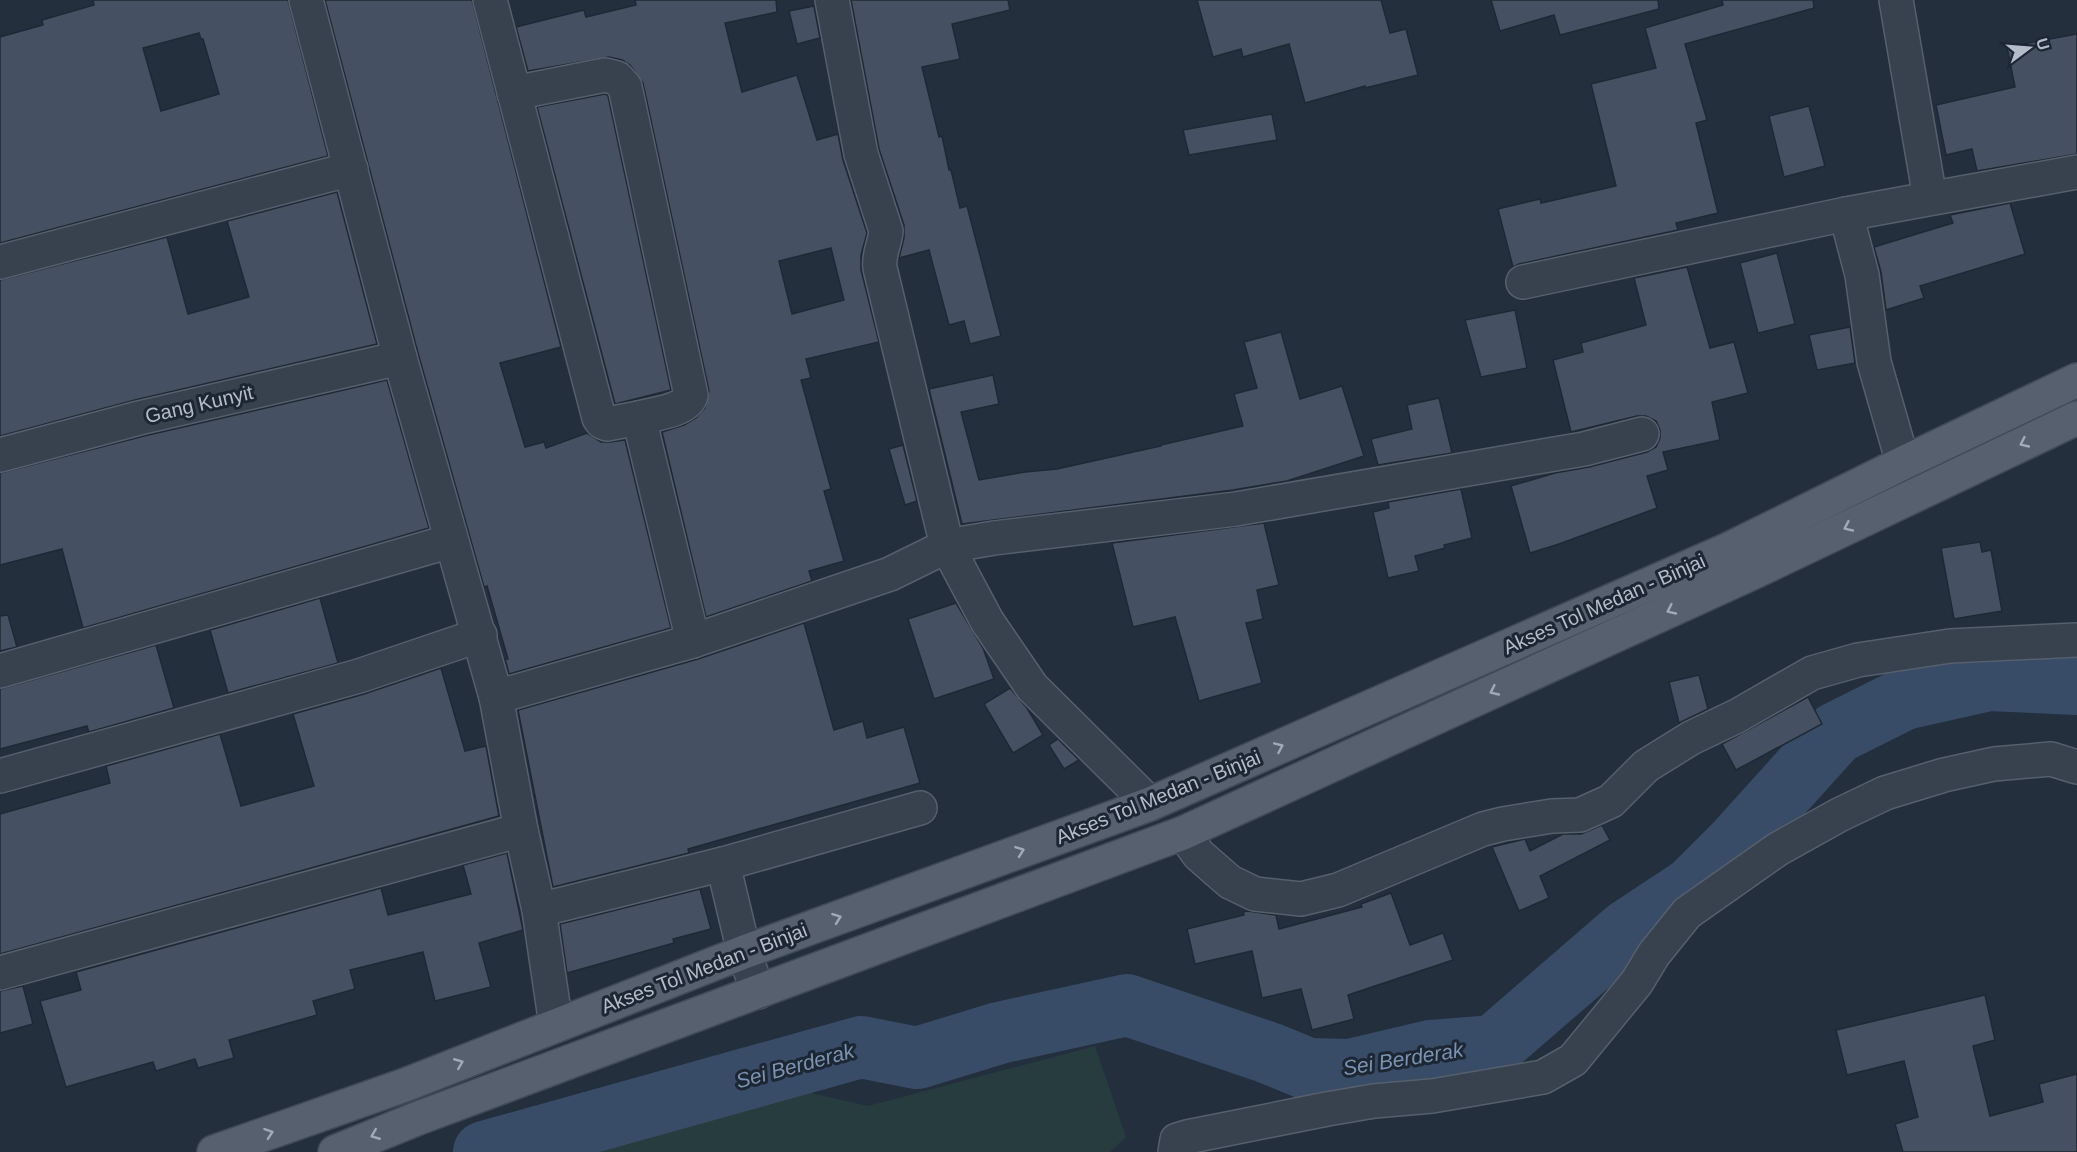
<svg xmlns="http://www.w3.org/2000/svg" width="2077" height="1152" font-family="Arial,sans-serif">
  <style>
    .green { fill: #263c3f }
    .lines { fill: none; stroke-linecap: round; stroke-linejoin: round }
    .river { stroke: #394c67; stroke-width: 62 }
    .building { fill: #455162; stroke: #1f2835; stroke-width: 1.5; fill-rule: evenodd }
    .street-casing { stroke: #565f6c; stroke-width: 36 }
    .primary-casing { stroke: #414a57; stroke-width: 36 }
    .street { stroke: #38414e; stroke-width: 33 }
    .primary { stroke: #56606e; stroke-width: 33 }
    .oneway { stroke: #a1aab7 }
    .labels { text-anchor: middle; stroke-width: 6; stroke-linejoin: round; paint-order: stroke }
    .street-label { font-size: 20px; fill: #b4bcc9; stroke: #1d2633 }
    .water-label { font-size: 21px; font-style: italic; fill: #7c92b1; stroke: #1d2633 }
  </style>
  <rect width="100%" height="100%" fill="#242f3e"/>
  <polygon class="green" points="1095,1046 1126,1137 1110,1152 563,1152 798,1090 868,1106"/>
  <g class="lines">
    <polyline class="river" points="484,1152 861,1047 917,1058 999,1033 1127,1005 1269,1053 1308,1069 1350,1070 1431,1051 1494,1046 1628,930 1693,887 1735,845 1836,733 1904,699 1989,680 2077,684"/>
  </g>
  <g class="building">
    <path d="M93 0H288L328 156 0 243V37L43 25 42 20 94 5ZM199 33 201 39H203L219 94 161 111 143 48Z"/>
    <polygon points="325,0 472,0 561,347 500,363 525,447 544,442 546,448 587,433 601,442 610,442 625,440 671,628 509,674 505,659 508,659 487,586 484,587 418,353"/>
    <path d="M635 0H776L777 12 725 23 742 92 797 75 817 140 838 134 843 160 867 233 861 255V270L879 342 806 359 811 378 801 380 831 489 824 491 844 561 809 571 812 581 706 617 662 432 684 425 696 418 705 408 709 391 643 83 630 65 622 60 609 57 528 71 516 27 584 10 586 17 636 5ZM831 248 844 300 792 314 779 261Z"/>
    <polygon points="851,0 1008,0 1010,10 952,24 960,59 922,67 939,137 942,136 949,170 951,170 960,208 967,206 1001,336 970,344 964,321 949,325 929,250 899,258 904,238 904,225 879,149"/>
    <polygon points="1197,0 1381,0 1390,33 1406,29 1418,75 1365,88 1365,86 1305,103 1289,44 1243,57 1241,49 1213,57"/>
    <polygon points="1491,0 1658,0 1659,9 1560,35 1554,15 1500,31"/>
    <polygon points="1722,0 1813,0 1814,8 1685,44 1707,120 1696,123 1718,213 1676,223 1678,230 1519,264 1513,267 1498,209 1540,199 1541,203 1616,186 1591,84 1656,68 1645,28 1723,5"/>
    <polygon points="814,6 820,38 797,44 789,11"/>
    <polygon points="2077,34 2077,154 1977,171 1972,149 1946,155 1936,105 2015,87 2007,47"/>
    <polygon points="605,94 608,96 671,390 615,404 537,107"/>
    <polygon points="1809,106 1825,166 1784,177 1769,116"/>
    <polygon points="1272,114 1277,140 1189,155 1183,130"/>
    <polygon points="337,192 377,344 135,400 0,436 0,280 167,237 188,314 249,297 227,221"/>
    <polygon points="2010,203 2025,254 1920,286 1924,298 1886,310 1881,272 1874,247 1953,223 1950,215"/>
    <polygon points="1777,253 1795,324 1758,333 1740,263"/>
    <polygon points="1687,267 1710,348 1734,342 1748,393 1712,402 1720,440 1663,452 1668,470 1647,476 1657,508 1559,544 1530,553 1511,486 1555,473 1589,467 1647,452 1656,447 1660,438 1660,430 1656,421 1646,416 1637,416 1571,432 1553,360 1583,352 1581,343 1646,325 1634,278"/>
    <polygon points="1515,310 1527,368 1481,377 1465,320"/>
    <polygon points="1850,327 1855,363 1817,370 1809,335"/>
    <polygon points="1281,332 1300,399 1342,386 1364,456 1287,481 1233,490 962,524 929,389 993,375 999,404 961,412 979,480 1025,472 1057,469 1161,446 1161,445 1243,426 1234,394 1257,388 1244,342"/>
    <polygon points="387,380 429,528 83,628 62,549 0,565 0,473 144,436"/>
    <polygon points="1439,398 1452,453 1378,465 1371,439 1412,429 1407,405"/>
    <polygon points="903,445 917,501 905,505 889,449"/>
    <polygon points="1461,489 1472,538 1444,545 1445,548 1415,556 1419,571 1388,578 1373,512 1389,508 1388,502"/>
    <polygon points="1264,523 1279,585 1257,590 1263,619 1246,623 1262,683 1199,701 1175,617 1133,627 1112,543"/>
    <polygon points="1980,542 1982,552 1991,550 2002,611 1954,619 1941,548"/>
    <polygon points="320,598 338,663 228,693 210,630"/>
    <polygon points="956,603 983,648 994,679 934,699 908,619"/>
    <polygon points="8,615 17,647 0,651 0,616"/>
    <polygon points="804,623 834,730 863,721 867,738 904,727 920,783 688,849 689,853 553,887 518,710 698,659"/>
    <polygon points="156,645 174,708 89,732 87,726 0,749 0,689"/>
    <polygon points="441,668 465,751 486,746 499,816 0,954 0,814 110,783 106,766 220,734 241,806 314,786 293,714 364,694"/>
    <polygon points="1699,675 1708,709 1679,723 1669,682"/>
    <polygon points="1010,688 1027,708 1043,735 1013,753 984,704"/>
    <polygon points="1808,697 1822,724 1736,770 1722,744"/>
    <polygon points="1058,739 1079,760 1064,769 1049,745"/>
    <polygon points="1602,825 1610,840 1540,876 1549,898 1519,911 1492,847 1525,839 1530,851 1563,834 1581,834"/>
    <polygon points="507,853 523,930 479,943 491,987 435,1001 423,952 350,970 355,989 313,1001 317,1015 229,1040 234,1058 198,1068 195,1059 156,1071 153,1062 66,1087 40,1001 81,990 76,972 381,888 388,915 471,894 463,865"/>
    <polygon points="700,889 711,929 673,939 674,943 567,973 560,924"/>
    <polygon points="1391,893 1410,945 1443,933 1453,960 1348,995 1354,1019 1312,1030 1301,989 1262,998 1252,951 1195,964 1187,929 1244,915 1243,912 1248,911 1276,915 1279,929 1362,907 1361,904"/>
    <polygon points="23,986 33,1024 0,1033 0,991"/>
    <polygon points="1985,995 1995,1040 1973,1046 1990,1116 2043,1102 2039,1084 2077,1074 2077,1152 1903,1152 1895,1124 1918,1117 1904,1061 1847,1075 1836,1030"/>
  </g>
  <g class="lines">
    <g class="street-casing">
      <g id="street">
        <polyline points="490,0 599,418 602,422 607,424 639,418 693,641"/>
        <path d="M832 0 861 154 886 231C885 244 878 254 880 268L947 546 987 621 1032 687 1150 804"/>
        <polyline points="1896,0 1930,198"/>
        <path d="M514 93 605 75 617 78 625 87 691 395C688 410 654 414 639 418"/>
        <polyline points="1846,214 1862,275 1874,362 1903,463"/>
        <polyline points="0,262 351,169"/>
        <polyline points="1523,282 1846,214 2077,172"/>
        <polyline points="0,455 139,418 400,358"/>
        <polyline points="0,671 451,541"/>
        <polyline points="496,697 693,641 890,574 947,546 994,538 1236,509 1584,449 1642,434"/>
        <polyline points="0,776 359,676 480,635"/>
        <polyline points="521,830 539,910 556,1025"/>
        <polyline points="1183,833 1199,855 1230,882 1255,894 1301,899 1338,890 1483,829 1503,824 1552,816 1580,815 1611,801 1646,766 1691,738 1737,716 1812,673 1858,660 1950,646 2077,640"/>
        <polyline points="723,864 744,952 758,992"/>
        <polyline points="539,910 723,864 920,808"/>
        <polyline points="0,973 521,830 496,697 400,358 306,0"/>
        <polyline points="1175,1152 1177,1140 1187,1137 1327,1109 1374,1101 1432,1096 1543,1077 1573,1060 1637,982 1654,954 1687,913 1778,849 1839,815 1885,793 1944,775 1994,764 2051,759 2077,767"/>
      </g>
    </g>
    <g class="primary-casing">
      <g id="primary">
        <polyline points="214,1152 405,1085 744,952 1150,804 1729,549 1903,463 2077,380"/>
        <polyline points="335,1152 416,1119 1183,833 1750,574 2077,418"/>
      </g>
    </g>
    <use href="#street" class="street"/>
    <use href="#primary" class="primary"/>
  </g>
  <defs><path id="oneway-chevron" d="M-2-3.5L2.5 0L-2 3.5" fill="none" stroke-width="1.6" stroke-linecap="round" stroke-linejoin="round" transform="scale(1.5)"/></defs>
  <g class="oneway">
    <use href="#oneway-chevron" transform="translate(2024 443) rotate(155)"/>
    <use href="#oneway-chevron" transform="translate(1848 527) rotate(155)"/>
    <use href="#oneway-chevron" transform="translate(1671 610) rotate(155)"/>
    <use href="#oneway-chevron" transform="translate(1494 691) rotate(155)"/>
    <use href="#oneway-chevron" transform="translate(1279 747) rotate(-24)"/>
    <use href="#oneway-chevron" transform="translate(1020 851) rotate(-20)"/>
    <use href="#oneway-chevron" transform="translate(837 918) rotate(-20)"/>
    <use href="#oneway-chevron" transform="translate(459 1063) rotate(-22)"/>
    <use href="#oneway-chevron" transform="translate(269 1133) rotate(-19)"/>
    <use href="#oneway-chevron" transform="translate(375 1135) rotate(158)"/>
  </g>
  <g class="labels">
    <g class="street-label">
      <text transform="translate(199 404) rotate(-13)" y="7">Gang Kunyit</text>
      <text transform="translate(1604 604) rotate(-24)" y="7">Akses Tol Medan - Binjai</text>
      <text transform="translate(1158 797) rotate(-22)" y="7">Akses Tol Medan - Binjai</text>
      <text transform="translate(704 968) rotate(-21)" y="7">Akses Tol Medan - Binjai</text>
    </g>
    <g class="water-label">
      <text transform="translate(1403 1059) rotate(-9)" y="7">Sei Berderak</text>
      <text transform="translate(795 1066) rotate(-15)" y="7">Sei Berderak</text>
    </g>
  </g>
  <g transform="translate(2029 48) rotate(74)" stroke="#1d2633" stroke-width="4.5" paint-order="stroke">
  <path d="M0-4.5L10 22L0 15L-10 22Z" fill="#b4bcc9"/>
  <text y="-9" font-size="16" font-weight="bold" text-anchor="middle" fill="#b4bcc9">U</text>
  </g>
</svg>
